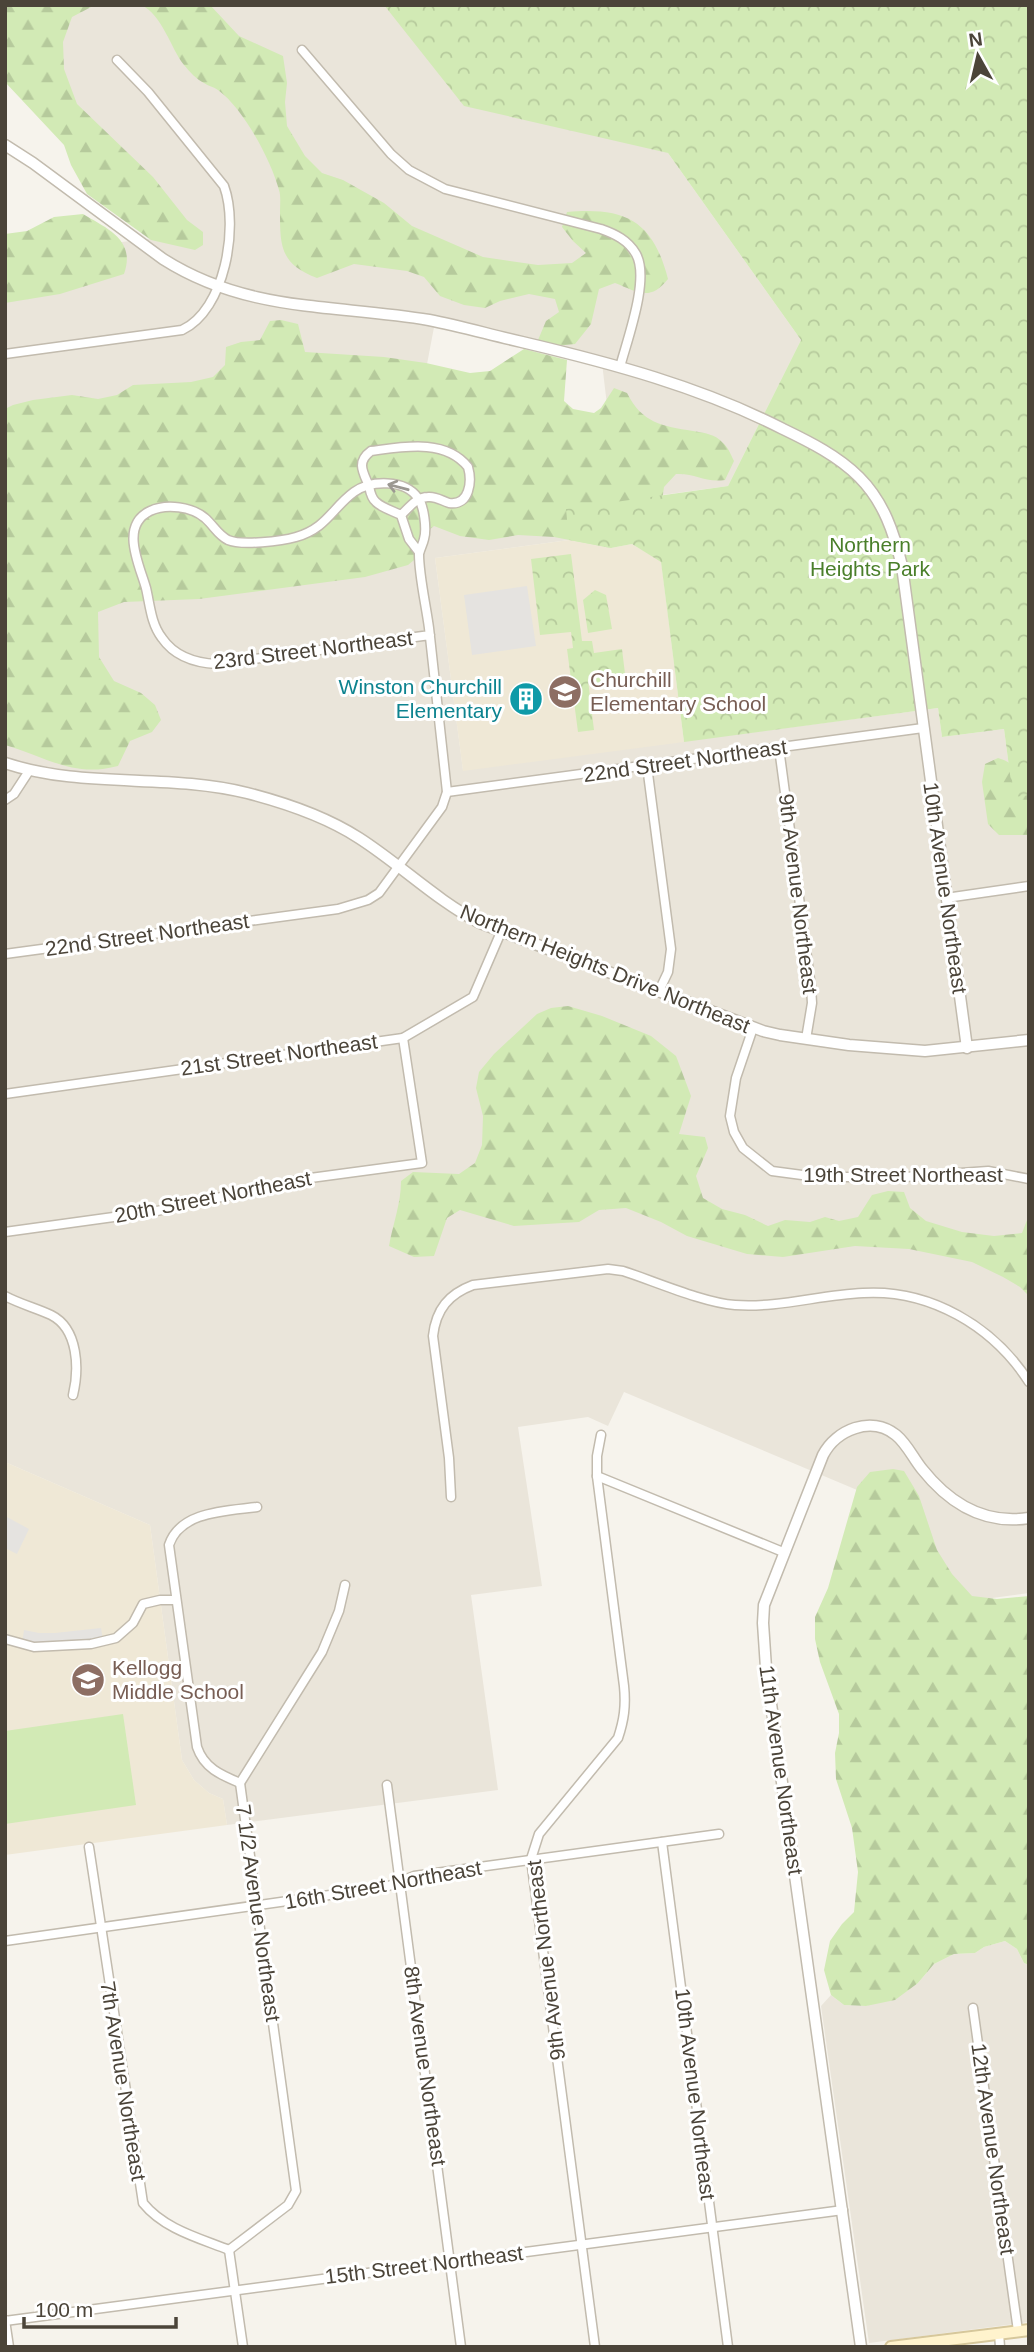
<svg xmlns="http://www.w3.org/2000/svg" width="1034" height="2352" font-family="Arial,sans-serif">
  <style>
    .residential { fill: #eae5da; fill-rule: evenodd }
    .education { fill: #efe8d6 }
    .green { fill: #d2eab5 }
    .forest { fill: url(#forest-firs) }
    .park { fill: url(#park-crowns) }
    .parking { fill: #e5e3e0 }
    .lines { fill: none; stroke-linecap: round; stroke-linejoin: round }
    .minor-casing { stroke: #c2bbae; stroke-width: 11 }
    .tertiary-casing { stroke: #c2bbae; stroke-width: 13 }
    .secondary-casing { stroke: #d6c79b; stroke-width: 14 }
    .minor { stroke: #fff; stroke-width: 8 }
    .tertiary { stroke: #fff; stroke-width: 10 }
    .secondary { stroke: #fff3cd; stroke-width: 10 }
    .oneway { stroke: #9c9892 }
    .labels { text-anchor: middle; stroke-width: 6; stroke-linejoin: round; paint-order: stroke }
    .park-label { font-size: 21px; fill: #4a7f2a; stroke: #fff }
    .street-label { font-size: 21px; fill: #4b4439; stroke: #fff }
    .education-label { font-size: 21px; fill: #785e54; stroke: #fff; text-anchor: start }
    .culture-label { font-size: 21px; fill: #0d838f; stroke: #fff; text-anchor: end }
  </style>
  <defs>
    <pattern id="forest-firs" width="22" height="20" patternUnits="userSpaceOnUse" patternTransform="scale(1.75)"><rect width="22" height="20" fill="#d2eab5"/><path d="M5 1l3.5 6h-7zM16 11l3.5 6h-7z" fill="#b6ca9c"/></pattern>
    <pattern id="park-crowns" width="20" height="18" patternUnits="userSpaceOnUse" patternTransform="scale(1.75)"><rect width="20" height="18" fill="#d2eab5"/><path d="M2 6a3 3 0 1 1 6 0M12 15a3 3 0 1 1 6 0" fill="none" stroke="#b6ca9c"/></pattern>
  </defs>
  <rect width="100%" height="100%" fill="#f6f3ec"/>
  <g class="residential">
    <path d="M5 5H384L668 153 801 340 728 486 567 508 569 540 435 558 463 770 938 708 942 737 1004 729 1013 797 1029 795V1593L941 1605 888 1503 624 1392 608 1426 588 1417 518 1427 542 1586 471 1595 498 1790 227 1825 223 1799 209 1793 194 1780 182 1760 150 1525 5 1462V256L155 238ZM435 322 602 363 612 447 477 389 424 380Z"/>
    <polygon points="1005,1941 1017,1949 1024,1963 1029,1965 1029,2322 869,2343 821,2006 831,1995 844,2005 866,2006 918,1983 934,1964 954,1954 975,1953 984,1947"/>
  </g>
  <g class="education">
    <polygon points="569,540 611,548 632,544 661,561 684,742 463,771 435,558"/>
    <polygon points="5,1462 150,1525 182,1760 194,1780 209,1793 223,1799 227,1825 5,1855"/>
  </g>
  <polygon class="green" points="123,1714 136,1805 5,1824 5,1731"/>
  <g class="forest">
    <polygon points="5,5 95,5 72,17 63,42 64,69 77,104 153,177 187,220 203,232 203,245 195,250 151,240 87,194 71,165 64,145 5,82"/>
    <path d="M141 5H210L239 36 283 56 287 83 285 102 287 126 305 156 322 173 343 180 384 203 412 226 483 257 538 265 572 263 586 253 573 241 562 227 567 212C626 207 653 221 668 279 650 302 638 292 615 283L599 289 591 324 575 344 556 346 538 340 546 321 559 312 555 299 529 294 500 301 485 308 464 305 440 296 424 277 407 271 354 264 317 278C280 264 280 246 280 211 280 204 281 196 279 190 271 160 243 108 218 90 214 87 208 86 204 83 197 80 189 71 184 65 171 49 162 14 141 5Z"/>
    <path d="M83 214C108 229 136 240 124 274L60 294 5 303V234L27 231 54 217Z"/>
    <path d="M281 320 298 324 305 352 384 357 426 363 470 373 490 371 524 349 567 360 564 401 573 409 594 413 601 408 614 388 627 393C642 423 662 426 693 431 705 433 715 434 723 443 728 447 731 455 734 461L725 480C704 483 696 473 676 474L664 487 661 508 611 548 554 537 518 535 489 540 460 536 434 526 423 535 425 551 408 565 365 577 199 599 124 602 98 612 99 657 114 681 141 693 155 705 161 720 152 732 130 741 118 766C73 778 47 757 5 745V560L7 551 5 532V409L13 405 33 400 72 395 98 399 117 395 133 385 191 382 213 377 225 365 226 347 241 342 260 340 270 321Z"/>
    <path d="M998 758C1033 768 1029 805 1029 835H999L988 824 982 782 985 764Z"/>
    <path d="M568 1006 602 1016 651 1036 676 1056 691 1096 679 1134 705 1137 708 1148 696 1176 703 1198 722 1209 745 1215 768 1226 785 1220 810 1222 825 1217 839 1221 858 1217 872 1195 888 1191 904 1192 910 1208 926 1221 962 1232 994 1236 1022 1233 1029 1215V1296L1020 1287 1003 1277 972 1262 909 1249 855 1246 783 1257 747 1254 687 1236 661 1222 626 1208 599 1210 579 1222 514 1226 460 1210 447 1218 434 1256 414 1257 389 1246C393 1223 401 1204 401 1181L413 1172 459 1174 475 1163 482 1145 483 1116 476 1088 479 1072 494 1054 537 1014 551 1008Z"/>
    <polygon points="893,1469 904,1471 919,1496 937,1550 952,1574 972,1596 997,1599 1029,1596 1029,1965 1024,1963 1017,1949 1005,1941 984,1947 975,1953 954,1954 934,1964 918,1983 895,2000 866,2006 844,2005 831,1995 824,1970 830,1941 842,1924 854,1912 858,1872 852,1828 836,1779 835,1753 839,1733 839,1714 820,1662 815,1639 815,1617 828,1588 857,1487 870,1472"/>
  </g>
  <g class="park">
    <polygon points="384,5 1029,5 1029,795 1013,797 1004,729 942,737 938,708 684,742 661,562 632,544 611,548 569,540 566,509 728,486 801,340 668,153 464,106"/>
    <polygon points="571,554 582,641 592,641 594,653 622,649 626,682 597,685 596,679 588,680 594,730 578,732 567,649 573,648 571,632 540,635 531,559"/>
    <polygon points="595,590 606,595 612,629 588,633 583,600"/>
  </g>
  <g class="parking">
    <polygon points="527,586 536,646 472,655 464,595"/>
    <polygon points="5,1516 29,1529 17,1554 5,1548"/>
    <polygon points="101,1628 103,1641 22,1644 24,1630 39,1633 55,1633"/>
  </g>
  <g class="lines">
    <g class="minor-casing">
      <g id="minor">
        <path d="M302 50 391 154 409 170 445 189 601 229C615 234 628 240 636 254 650 279 627 340 620 367"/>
        <path d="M5 354 182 330C225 310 239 227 224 186L148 92 117 60"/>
        <path d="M401 515C409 508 416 497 428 497 436 496 442 501 449 503 470 506 472 481 468 467 445 438 402 447 371 451 356 462 363 472 369 486 370 491 371 498 376 502 382 508 393 511 401 515L409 539 419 552"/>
        <polyline points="779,748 811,987 812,1003 806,1039"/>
        <polyline points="647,766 671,949 668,972 659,991"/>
        <polyline points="447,792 923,728"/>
        <polyline points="5,800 14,794 29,771"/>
        <polyline points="946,898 1029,886"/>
        <path d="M5 954 338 909 368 900 379 893 442 807 447 792C441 737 435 682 429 628 426 605 419 576 419 554 420 549 423 544 424 539 427 529 424 506 418 498 405 479 371 480 354 492 332 508 327 528 296 537 282 541 242 546 228 540 218 535 214 526 205 518 192 507 167 503 150 511 119 526 140 566 146 588 150 605 151 624 162 638 175 657 195 663 217 664L430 635"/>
        <polyline points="753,1028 736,1078 730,1116 734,1132 743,1148 772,1171 817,1177 905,1177 988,1171 1029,1179"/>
        <polyline points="5,1094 403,1038 473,997 501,932"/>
        <polyline points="5,1232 157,1211 303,1179 422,1163 403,1038"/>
        <path d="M5 1296C20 1304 36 1308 51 1315 79 1329 79 1370 73 1395"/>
        <polyline points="597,1476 783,1552"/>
        <path d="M451 1497 449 1458 433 1336C436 1309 449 1294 473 1285L608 1269 623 1271C654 1281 704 1303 735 1305 779 1308 819 1295 863 1293 930 1289 993 1326 1029 1382"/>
        <polyline points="5,1639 34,1647 91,1644 116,1638 133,1623 143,1604 160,1600 176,1600"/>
        <path d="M240 1783C221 1775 204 1768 197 1747L169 1545C180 1511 227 1511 257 1507"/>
        <polyline points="240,1783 322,1652 339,1611 345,1585"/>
        <polyline points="387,1785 461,2347"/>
        <polyline points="662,1842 728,2347"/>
        <path d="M89 1847 143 2203C164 2229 199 2238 229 2250"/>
        <polyline points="5,1941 386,1887 414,1876 719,1834"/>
        <polyline points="973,2008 1018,2331"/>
        <polyline points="229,2250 288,2205 296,2191 240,1783"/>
        <polyline points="229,2250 243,2347"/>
        <polyline points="5,2320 9,2347"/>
        <polyline points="5,2321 843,2210"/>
        <polyline points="999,2333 1000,2347"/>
        <path d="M595 2347 531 1859 539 1834 618 1738C624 1720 626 1706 624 1686L597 1476V1456L601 1435"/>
      </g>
    </g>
    <g class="tertiary-casing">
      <g id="tertiary">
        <path d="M5 145 33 163 163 259C248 313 334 304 429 320 460 326 491 335 522 342 611 363 701 387 783 429 810 442 838 456 859 477 884 502 894 533 902 566L967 1048"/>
        <path d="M5 763C83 789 168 773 247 793 286 803 325 816 359 838 401 865 436 900 480 923L763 1031 780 1035 849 1045 925 1051 1029 1040"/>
        <path d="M861 2347 766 1668 763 1623 764 1605 823 1455C836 1430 871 1415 896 1435 907 1444 913 1458 922 1469 949 1503 984 1525 1029 1518"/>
      </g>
    </g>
    <g class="secondary-casing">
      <polyline id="secondary" points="891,2347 1029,2330"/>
    </g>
    <use href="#minor" class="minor"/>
    <use href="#tertiary" class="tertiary"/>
    <use href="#secondary" class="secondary"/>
  </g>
  <defs><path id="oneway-shaft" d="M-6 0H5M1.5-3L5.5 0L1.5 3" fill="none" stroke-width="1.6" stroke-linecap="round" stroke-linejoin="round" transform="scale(1.75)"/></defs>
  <use class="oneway" href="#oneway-shaft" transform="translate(398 487) rotate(-165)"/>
  <defs>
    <g id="school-disc" transform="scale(1.75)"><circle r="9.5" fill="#8d6e63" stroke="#fff"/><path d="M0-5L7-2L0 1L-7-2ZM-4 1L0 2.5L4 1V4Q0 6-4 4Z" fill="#fff"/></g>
    <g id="building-disc" transform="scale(1.75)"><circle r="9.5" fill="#0f9aa8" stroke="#fff"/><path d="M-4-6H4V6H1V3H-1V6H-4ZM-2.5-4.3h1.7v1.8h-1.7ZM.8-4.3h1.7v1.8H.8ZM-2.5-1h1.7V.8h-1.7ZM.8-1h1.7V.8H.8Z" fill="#fff"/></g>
  </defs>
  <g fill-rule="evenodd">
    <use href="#school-disc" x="565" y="692"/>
    <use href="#building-disc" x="526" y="699"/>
    <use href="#school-disc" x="88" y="1680"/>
  </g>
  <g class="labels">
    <g class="park-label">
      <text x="870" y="552">Northern<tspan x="870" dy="24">Heights Park</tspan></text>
    </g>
    <g class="street-label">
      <text transform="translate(313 650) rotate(-7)" y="7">23rd Street Northeast</text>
      <text transform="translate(685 761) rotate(-8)" y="7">22nd Street Northeast</text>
      <text transform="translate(945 888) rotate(82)" y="7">10th Avenue Northeast</text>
      <text transform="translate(798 894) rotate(83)" y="7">9th Avenue Northeast</text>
      <text transform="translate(147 935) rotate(-8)" y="7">22nd Street Northeast</text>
      <text transform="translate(605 969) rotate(22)" y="7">Northern Heights Drive Northeast</text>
      <text transform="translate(279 1055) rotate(-8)" y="7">21st Street Northeast</text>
      <text x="903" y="1182">19th Street Northeast</text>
      <text transform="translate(213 1197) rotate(-11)" y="7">20th Street Northeast</text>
      <text transform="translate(781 1770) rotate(82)" y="7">11th Avenue Northeast</text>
      <text transform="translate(383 1885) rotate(-10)" y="7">16th Street Northeast</text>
      <text transform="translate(258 1913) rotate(82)" y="7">7 1/2 Avenue Northeast</text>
      <text transform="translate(546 1960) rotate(-97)" y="7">9th Avenue Northeast</text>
      <text transform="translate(425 2066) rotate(82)" y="7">8th Avenue Northeast</text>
      <text transform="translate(123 2081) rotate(81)" y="7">7th Avenue Northeast</text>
      <text transform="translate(695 2094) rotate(83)" y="7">10th Avenue Northeast</text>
      <text transform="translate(993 2149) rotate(82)" y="7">12th Avenue Northeast</text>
      <text transform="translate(424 2265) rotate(-7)" y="7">15th Street Northeast</text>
    </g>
    <g class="education-label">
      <text x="590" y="687">Churchill<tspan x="590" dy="24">Elementary School</tspan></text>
      <text x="112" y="1675">Kellogg<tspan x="112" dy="24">Middle School</tspan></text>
    </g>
    <g class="culture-label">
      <text x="502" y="694">Winston Churchill<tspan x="502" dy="24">Elementary</tspan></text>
    </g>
  </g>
  <rect width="1034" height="2352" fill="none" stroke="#4b4439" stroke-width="14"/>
  <g transform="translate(978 56) rotate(352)" stroke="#ffffff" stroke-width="5" paint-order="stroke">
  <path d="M0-5L12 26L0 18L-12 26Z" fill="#4b4439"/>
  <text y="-10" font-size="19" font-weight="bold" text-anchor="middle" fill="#4b4439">N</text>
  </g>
  <path d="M24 2317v10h152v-10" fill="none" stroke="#4b4439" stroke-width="3.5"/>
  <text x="35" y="2317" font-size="21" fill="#4b4439" stroke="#ffffff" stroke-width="5" paint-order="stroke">100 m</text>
</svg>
